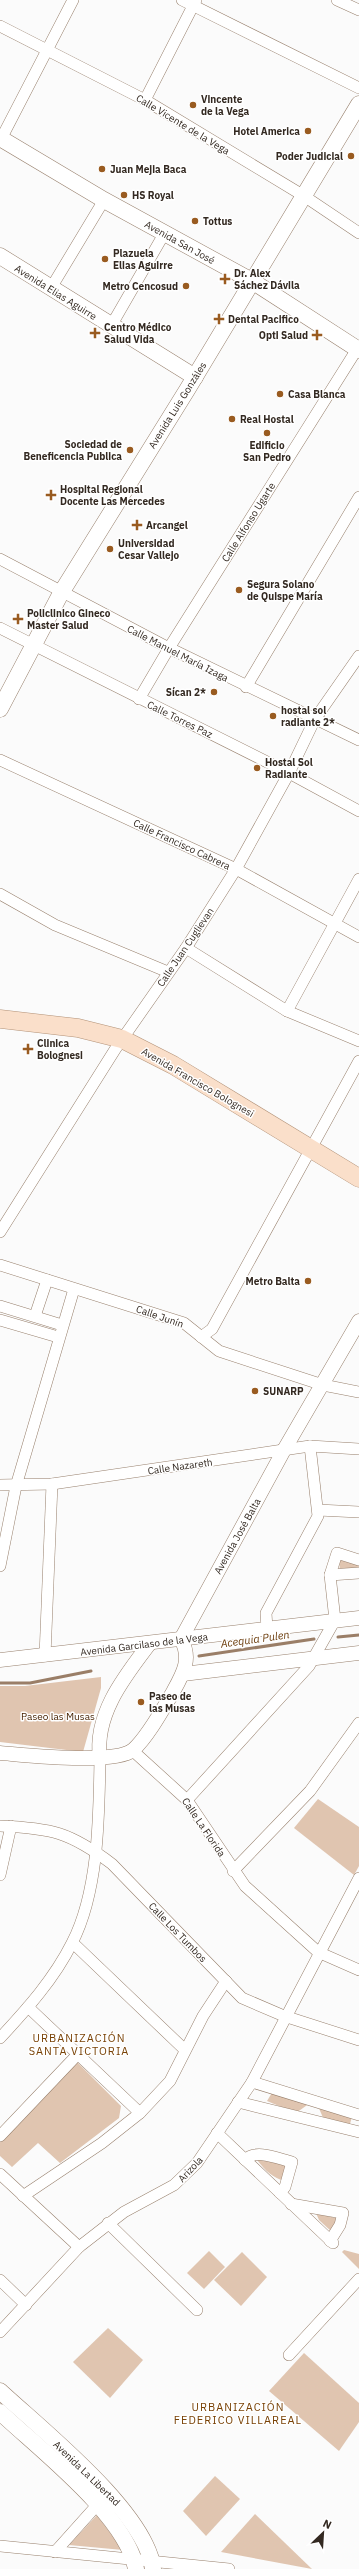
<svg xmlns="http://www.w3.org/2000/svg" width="359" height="2569" font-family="'IBM Plex Sans',sans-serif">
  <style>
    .green { fill: #e0c5b0 }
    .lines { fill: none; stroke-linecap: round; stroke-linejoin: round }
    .stream { stroke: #9a7e67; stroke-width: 3 }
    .minor-casing { stroke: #98806d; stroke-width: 12 }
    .tertiary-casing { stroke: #98806d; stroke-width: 15 }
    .secondary-casing { stroke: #98806d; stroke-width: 17 }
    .primary-casing { stroke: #b29278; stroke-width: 19 }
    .minor { stroke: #fff; stroke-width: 11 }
    .tertiary { stroke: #fff; stroke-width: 14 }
    .secondary { stroke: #fff; stroke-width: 16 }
    .primary { stroke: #fadfca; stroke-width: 18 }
    .poi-dot { fill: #995b20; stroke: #fff; stroke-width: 1.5 }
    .labels { text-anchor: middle; stroke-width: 3; stroke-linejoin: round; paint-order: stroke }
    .poi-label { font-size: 10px; font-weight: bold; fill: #332921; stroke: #fff; text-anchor: start }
    .street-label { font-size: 10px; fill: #332921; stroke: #fff }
    .park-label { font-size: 10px; fill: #452100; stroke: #fff }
    .water-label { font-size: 11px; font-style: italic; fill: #6a3b0a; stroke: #fff }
    .neighbourhood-label { font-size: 11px; letter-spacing: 1px; fill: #794206; stroke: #fff }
  </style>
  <rect width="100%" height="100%" fill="#fbfbfb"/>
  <g class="green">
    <polygon points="339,1559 359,1564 359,1572 340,1572"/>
    <polygon points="101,1677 101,1688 83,1752 0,1742 0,1686 25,1686"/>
    <polygon points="318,1799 359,1827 359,1866 354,1875 294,1828"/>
    <polygon points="77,2062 121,2106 119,2118 60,2163 38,2143 12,2167 0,2156 0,2140"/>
    <polygon points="273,2091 310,2103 296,2113 267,2101"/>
    <polygon points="318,2106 352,2117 349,2127 324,2120"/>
    <path d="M255 2157 287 2165 284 2179 281 2180C269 2175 262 2167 255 2157Z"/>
    <polygon points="316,2213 339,2219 332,2232 319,2220"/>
    <polygon points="344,2250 359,2254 359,2269 342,2252"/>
    <polygon points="209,2251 225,2267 204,2289 187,2273"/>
    <polygon points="242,2252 267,2277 241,2306 214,2280"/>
    <polygon points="108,2328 143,2360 110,2398 73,2362"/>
    <polygon points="304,2353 359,2403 359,2422 339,2451 269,2391"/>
    <polygon points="215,2476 240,2499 206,2536 183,2511"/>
    <polygon points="255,2514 312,2569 221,2552"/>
    <polygon points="97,2515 123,2550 69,2545"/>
  </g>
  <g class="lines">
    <g class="stream">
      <polyline points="338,1637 359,1635"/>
      <polyline points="199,1656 314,1639"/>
      <polyline points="0,1683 30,1683 91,1671"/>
    </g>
    <g class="minor-casing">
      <g id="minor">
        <polyline points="182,0 359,88"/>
        <polyline points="337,0 359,10"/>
        <polyline points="0,26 145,100 304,196 359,233"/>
        <polyline points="145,100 196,0"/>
        <polyline points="0,141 73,0"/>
        <polyline points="51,288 104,200"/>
        <polyline points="111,326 164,234"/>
        <polyline points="0,559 169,648 359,740"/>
        <polyline points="0,628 289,773 359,811"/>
        <polyline points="246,687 359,497"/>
        <polyline points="139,699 169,648 359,346"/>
        <polyline points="0,760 236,869 359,937"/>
        <polyline points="0,894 55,925 168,972"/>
        <polyline points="186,948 287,1011 359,1041"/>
        <polyline points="287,1011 359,879"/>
        <polyline points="0,1232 116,1048 186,948 236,869 289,773 315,719 359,656"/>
        <polyline points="0,1265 184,1323 219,1351 323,1385 359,1392"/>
        <polyline points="0,1306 62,1325"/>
        <polyline points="35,1316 47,1280"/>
        <polyline points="0,1320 58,1337"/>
        <polyline points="201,1337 212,1329 359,1061"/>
        <polyline points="0,1485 52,1484 310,1446 359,1449"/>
        <polyline points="318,1510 359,1512"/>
        <polyline points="0,1566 16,1486 74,1289"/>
        <polyline points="330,1575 359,1573"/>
        <polyline points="267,1629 266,1613 318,1516 310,1446"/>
        <polyline points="45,1656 52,1484"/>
        <polyline points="132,1750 187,1800 245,1886 318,1952 359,1970"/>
        <polyline points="187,1800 309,1666 335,1620 330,1575 337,1553 359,1560"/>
        <path d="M0 1826C51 1828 70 1832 112 1864L242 1998 284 2016 359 2040"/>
        <polyline points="233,1871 310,1791 359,1723"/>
        <polyline points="0,1875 11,1826"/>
        <polyline points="73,1943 185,2050"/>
        <polyline points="28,2007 140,2113"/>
        <path d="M0 2038C27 2009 54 1979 72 1943 99 1891 99 1815 100 1758"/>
        <polyline points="252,2082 359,2115"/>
        <polyline points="238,2102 359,2132"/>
        <polyline points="217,2133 333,2243"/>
        <polyline points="0,2136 78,2054"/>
        <path d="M245 2160C255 2148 279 2159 292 2162L285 2187 280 2193"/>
        <polyline points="0,2174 79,2247"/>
        <polyline points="23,2196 102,2143 140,2113 170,2081 203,2016 226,1981"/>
        <polyline points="291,2204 343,2213 340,2225 330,2241"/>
        <polyline points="108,2223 197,2310"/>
        <polyline points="0,2280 26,2305"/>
        <polyline points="0,2332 79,2247 124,2212 174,2185 197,2163 252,2082 359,1878"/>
        <polyline points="289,2355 359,2279"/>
        <polyline points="0,2546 229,2569"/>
        <polyline points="55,2552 98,2504"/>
      </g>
    </g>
    <g class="tertiary-casing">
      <g id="tertiary">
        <polyline points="181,1639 284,1450 359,1321"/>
        <polyline points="0,1660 359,1618"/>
        <polyline points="183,1674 359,1653"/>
        <path d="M0 1753C26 1755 114 1765 133 1750 147 1738 163 1709 173 1692 183 1674 192 1659 181 1639"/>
        <path d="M100 1758C94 1714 125 1676 150 1643"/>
      </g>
    </g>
    <g class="secondary-casing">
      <g id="secondary">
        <polyline points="0,138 104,200 252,281 359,350"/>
        <polyline points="0,256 195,377"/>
        <polyline points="0,709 61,593 187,390 359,104"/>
        <path d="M0 2391C42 2430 147 2513 153 2569"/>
        <path d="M0 2412C39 2449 127 2516 136 2569"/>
      </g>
    </g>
    <g class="primary-casing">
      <polyline id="primary" points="0,1019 78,1028 122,1039 173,1065 359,1178"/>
    </g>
    <use href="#minor" class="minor"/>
    <use href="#tertiary" class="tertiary"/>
    <use href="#secondary" class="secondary"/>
    <use href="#primary" class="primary"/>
  </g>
  <g class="poi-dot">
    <circle cx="193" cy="105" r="4"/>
    <circle cx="308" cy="131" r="4"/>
    <circle cx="351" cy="156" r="4"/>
    <circle cx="102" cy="169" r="4"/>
    <circle cx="124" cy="195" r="4"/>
    <circle cx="195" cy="221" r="4"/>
    <circle cx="105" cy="259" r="4"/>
    <path d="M223 273h4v4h4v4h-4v4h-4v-4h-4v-4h4z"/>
    <circle cx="186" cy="286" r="4"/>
    <path d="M217 313h4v4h4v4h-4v4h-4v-4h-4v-4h4z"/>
    <path d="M93 327h4v4h4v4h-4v4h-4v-4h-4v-4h4z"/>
    <path d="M315 329h4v4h4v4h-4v4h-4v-4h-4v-4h4z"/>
    <circle cx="280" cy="394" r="4"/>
    <circle cx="232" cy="419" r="4"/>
    <circle cx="267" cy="433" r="4"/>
    <circle cx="130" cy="450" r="4"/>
    <path d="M49 489h4v4h4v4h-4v4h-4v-4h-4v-4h4z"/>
    <path d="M135 519h4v4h4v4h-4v4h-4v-4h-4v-4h4z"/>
    <circle cx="110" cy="549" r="4"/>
    <circle cx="239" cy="590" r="4"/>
    <path d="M16 613h4v4h4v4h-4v4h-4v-4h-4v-4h4z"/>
    <circle cx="214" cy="692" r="4"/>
    <circle cx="273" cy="716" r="4"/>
    <circle cx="257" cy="768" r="4"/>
    <path d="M26 1043h4v4h4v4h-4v4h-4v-4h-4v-4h4z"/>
    <circle cx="308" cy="1281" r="4"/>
    <circle cx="255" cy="1391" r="4"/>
    <circle cx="141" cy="1702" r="4"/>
  </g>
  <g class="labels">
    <g class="poi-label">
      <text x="201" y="103">Vincente<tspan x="201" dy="12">de la Vega</tspan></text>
      <text x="300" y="135" text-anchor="end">Hotel America</text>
      <text x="343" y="160" text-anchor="end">Poder Judicial</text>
      <text x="110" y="173">Juan Mejia Baca</text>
      <text x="132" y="199">HS Royal</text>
      <text x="203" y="225">Tottus</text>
      <text x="113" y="257">Plazuela<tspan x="113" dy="12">Elias Aguirre</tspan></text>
      <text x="234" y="277">Dr. Alex<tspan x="234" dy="12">Sáchez Dávila</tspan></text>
      <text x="178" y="290" text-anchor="end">Metro Cencosud</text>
      <text x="228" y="323">Dental Pacifico</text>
      <text x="104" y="331">Centro Médico<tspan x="104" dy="12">Salud Vida</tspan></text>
      <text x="308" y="339" text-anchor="end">Opti Salud</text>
      <text x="288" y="398">Casa Blanca</text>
      <text x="240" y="423">Real Hostal</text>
      <text x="122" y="448" text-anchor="end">Sociedad de<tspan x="122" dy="12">Beneficencia Publica</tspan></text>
      <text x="267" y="449" text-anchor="middle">Edificio<tspan x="267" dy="12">San Pedro</tspan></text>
      <text x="60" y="493">Hospital Regional<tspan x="60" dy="12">Docente Las Mercedes</tspan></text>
      <text x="146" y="529">Arcangel</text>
      <text x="118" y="547">Universidad<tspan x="118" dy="12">Cesar Vallejo</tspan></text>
      <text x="247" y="588">Segura Solano<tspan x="247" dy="12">de Quispe María</tspan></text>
      <text x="27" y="617">Policlinico Gineco<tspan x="27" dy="12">Master Salud</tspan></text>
      <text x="206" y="696" text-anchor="end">Sícan 2*</text>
      <text x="281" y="714">hostal sol<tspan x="281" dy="12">radiante 2*</tspan></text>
      <text x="265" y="766">Hostal Sol<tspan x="265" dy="12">Radiante</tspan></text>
      <text x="37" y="1047">Clinica<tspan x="37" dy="12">Bolognesi</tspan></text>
      <text x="300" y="1285" text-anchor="end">Metro Balta</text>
      <text x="263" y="1395">SUNARP</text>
      <text x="149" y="1700">Paseo de<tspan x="149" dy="12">las Musas</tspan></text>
    </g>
    <g class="street-label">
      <text transform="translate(183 124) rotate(31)" y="4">Calle Vicente de la Vega</text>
      <text transform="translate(180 242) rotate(29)" y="4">Avenida San José</text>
      <text transform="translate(56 292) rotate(32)" y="4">Avenida Elias Aguirre</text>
      <text transform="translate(177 405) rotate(-58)" y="4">Avenida Luis Gonzáles</text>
      <text transform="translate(248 522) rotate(-58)" y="4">Calle Alfonso Ugarte</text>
      <text transform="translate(178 653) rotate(27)" y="4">Calle Manuel María Izaga</text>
      <text transform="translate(180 719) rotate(26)" y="4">Calle Torres Paz</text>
      <text transform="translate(182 844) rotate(25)" y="4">Calle Francisco Cabrera</text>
      <text transform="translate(185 947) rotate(-56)" y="4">Calle Juan Cuglievan</text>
      <text transform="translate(198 1082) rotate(30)" y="4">Avenida Francisco Bolognesi</text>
      <text transform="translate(160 1316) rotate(19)" y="4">Calle Junín</text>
      <text transform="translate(180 1466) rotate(-8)" y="4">Calle Nazareth</text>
      <text transform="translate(237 1536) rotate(-61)" y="4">Avenida José Balta</text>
      <text transform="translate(144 1644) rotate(-7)" y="4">Avenida Garcilaso de la Vega</text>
      <text transform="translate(204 1827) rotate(56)" y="4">Calle La Florida</text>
      <text transform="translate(178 1932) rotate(46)" y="4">Calle Los Tumbos</text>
      <text transform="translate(190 2169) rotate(-47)" y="4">Arizola</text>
      <text transform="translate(87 2473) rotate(44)" y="4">Avenida La Libertad</text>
    </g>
    <g class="park-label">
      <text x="58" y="1720">Paseo las Musas</text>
    </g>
    <g class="water-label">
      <text transform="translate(255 1639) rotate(-8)" y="4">Acequia Pulen</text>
    </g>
    <g class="neighbourhood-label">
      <text x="79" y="2042">URBANIZACIÓN<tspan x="79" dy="13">SANTA VICTORIA</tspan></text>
      <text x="238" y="2411">URBANIZACIÓN<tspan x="238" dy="13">FEDERICO VILLAREAL</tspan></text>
    </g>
  </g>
  <g transform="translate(323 2533) rotate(25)" stroke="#ffffff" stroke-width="3" paint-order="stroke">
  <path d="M0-3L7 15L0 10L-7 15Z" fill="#332921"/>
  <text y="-6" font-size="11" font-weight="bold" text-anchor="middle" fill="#332921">N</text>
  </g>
</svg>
